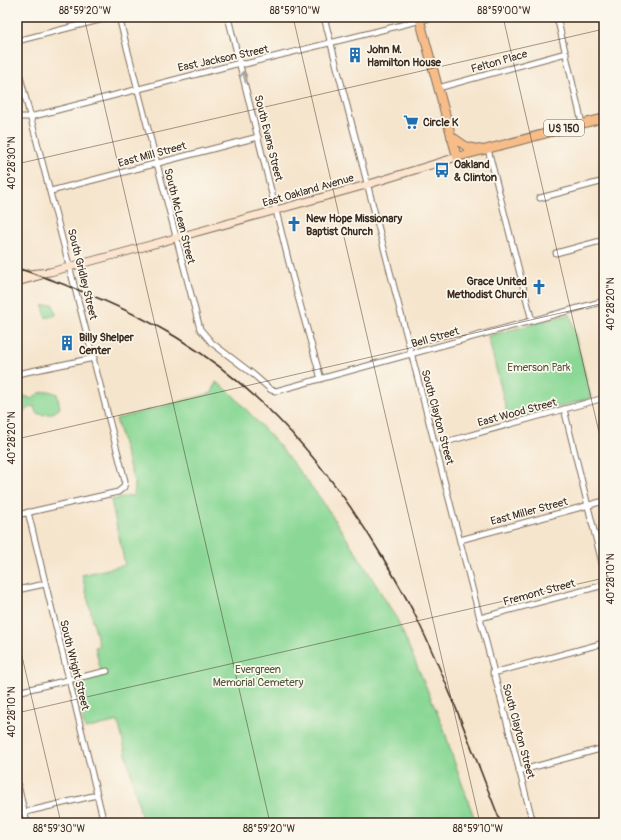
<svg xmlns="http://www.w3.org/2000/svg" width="621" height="840" font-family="Pangolin,sans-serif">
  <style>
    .green { fill: #8bd896; stroke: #63815a }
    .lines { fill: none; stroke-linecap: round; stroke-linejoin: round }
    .minor-casing { stroke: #7c6b5b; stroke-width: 7 }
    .secondary-casing { stroke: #7c6b5b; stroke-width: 9 }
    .primary-casing { stroke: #7c6b5b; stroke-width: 10 }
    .minor { stroke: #fff; stroke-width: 5 }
    .secondary { stroke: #fce5cf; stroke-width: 7 }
    .primary { stroke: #f7bd88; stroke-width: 8 }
    .rail { stroke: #3b2a1e; stroke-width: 1.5 }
    .oneway { stroke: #a79f9a }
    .ticks { fill: none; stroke: #3b2a1e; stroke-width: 1; stroke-opacity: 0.45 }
    .labels { text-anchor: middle; stroke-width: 3.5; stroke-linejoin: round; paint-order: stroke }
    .shield { fill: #fbf7ec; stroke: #75685c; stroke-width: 1 }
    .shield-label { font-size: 10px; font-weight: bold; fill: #3b2a1e }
    .poi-label { font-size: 11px; font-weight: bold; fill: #3b2a1e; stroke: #fbf7ec; text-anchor: start }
    .street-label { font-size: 11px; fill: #3b2a1e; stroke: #fbf7ec }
    .park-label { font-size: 11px; fill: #4f563c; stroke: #fbf7ec }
    .neatline { fill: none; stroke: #3b2a1e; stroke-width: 1.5 }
    .ticks-label { font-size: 10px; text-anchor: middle; fill: #3b2a1e }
  </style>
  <rect width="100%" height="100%" fill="#fbf7ec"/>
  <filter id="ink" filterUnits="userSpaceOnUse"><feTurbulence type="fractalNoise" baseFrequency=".025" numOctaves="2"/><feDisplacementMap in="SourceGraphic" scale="8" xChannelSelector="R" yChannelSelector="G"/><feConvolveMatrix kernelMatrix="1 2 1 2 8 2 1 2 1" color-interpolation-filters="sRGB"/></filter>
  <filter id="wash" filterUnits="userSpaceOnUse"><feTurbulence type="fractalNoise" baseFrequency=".012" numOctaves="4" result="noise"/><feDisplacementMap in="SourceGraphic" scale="16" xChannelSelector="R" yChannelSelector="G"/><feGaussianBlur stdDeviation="0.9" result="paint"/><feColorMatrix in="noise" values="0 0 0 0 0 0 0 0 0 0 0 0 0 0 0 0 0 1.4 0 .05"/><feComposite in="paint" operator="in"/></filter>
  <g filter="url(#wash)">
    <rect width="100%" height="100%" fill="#f6e5cd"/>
    <g class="green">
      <polygon points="53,304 56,315 46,318 43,306"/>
      <polygon points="570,314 591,398 509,421 488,336"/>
      <polygon points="216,382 230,392 278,444 321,499 364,565 397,619 444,729 453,758 476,823 143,823 118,721 85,729 74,683 102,676 95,647 99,646 82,575 125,565 111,500 134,495 135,486 116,419 212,393"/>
      <path d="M49 391 57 394 60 408C52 415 46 416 36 413L34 406 27 409 20 416H17V400L20 399 22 395 32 399 39 393Z"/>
    </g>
  </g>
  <g filter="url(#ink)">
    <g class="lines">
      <g class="minor-casing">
        <g id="minor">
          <polyline points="119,17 200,329 212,343 254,375 271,390 276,391 604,301"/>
          <polyline points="228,17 293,279 321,379"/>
          <polyline points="324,17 533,823"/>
          <polyline points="557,17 582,123"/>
          <polyline points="17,41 111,17"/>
          <polyline points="17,65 125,481 124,487 118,492 17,515"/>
          <polyline points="438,88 566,53"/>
          <polyline points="17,117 30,117 240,63 245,64 434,17"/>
          <polyline points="488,149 532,321"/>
          <polyline points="51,191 258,137"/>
          <polyline points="540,198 604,181"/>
          <polyline points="556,253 604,240"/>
          <polyline points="17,374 94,358"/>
          <polyline points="564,409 604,571"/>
          <polyline points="435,445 604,398"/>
          <polyline points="28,512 104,823"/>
          <polyline points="460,540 604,501"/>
          <polyline points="17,590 45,584"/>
          <polyline points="480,618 604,585"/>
          <polyline points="493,673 604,643"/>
          <polyline points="17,692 107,671"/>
          <polyline points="519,771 604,748"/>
          <polyline points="17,781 27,823"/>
          <polyline points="17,814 97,795"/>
        </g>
      </g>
      <g class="secondary-casing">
        <g id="secondary">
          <polyline points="17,275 50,272 118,254 366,185 457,157"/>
          <polyline points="17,282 42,275"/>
        </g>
      </g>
      <g class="primary-casing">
        <g id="primary">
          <polyline points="419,17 457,157 604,118"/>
          <polyline points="451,136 467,147 483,150"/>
        </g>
      </g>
      <use href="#minor" class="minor"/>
      <use href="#secondary" class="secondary"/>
      <use href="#primary" class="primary"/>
      <path class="rail" d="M17 268C72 286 126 307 176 337 265 391 331 470 383 558 395 578 407 598 417 619 449 685 474 755 501 823"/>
    </g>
    <defs><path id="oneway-shaft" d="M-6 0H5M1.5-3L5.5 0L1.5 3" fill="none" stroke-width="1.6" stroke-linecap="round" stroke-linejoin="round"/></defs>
    <use class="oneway" href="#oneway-shaft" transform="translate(244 77) rotate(-105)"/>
  </g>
  <path class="ticks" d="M84 17 270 823M293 17 480 823M503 17 604 454M17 164 604 29M17 439 604 303M17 635 61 823M17 713 604 578"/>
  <defs>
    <g id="building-bare" transform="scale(1.2)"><path d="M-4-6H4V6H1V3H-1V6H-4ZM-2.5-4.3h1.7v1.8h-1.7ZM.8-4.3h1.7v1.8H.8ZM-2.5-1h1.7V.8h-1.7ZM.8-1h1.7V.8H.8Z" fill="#1f6fb2" stroke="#fbf7ec" stroke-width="2.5" paint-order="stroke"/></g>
    <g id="supermarket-bare" transform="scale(1.2)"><path d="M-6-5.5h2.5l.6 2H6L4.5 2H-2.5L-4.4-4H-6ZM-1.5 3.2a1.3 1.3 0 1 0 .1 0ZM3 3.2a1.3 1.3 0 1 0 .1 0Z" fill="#1f6fb2" stroke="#fbf7ec" stroke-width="2.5" paint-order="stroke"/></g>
    <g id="bus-bare" transform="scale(1.2)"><path d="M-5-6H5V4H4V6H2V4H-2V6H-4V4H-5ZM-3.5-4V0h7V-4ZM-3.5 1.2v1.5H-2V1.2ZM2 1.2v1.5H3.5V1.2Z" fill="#1f6fb2" stroke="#fbf7ec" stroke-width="2.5" paint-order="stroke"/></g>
    <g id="church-bare" transform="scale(1.2)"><path d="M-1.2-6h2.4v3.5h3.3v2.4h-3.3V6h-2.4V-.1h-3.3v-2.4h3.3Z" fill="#1f6fb2" stroke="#fbf7ec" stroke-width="2.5" paint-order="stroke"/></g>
  </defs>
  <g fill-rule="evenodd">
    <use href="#building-bare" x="355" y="55"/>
    <use href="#supermarket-bare" x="411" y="122"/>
    <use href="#bus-bare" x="442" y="170"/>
    <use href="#church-bare" x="294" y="224"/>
    <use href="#church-bare" x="539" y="287"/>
    <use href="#building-bare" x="67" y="343"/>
  </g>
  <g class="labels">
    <rect class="shield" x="544" y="120" width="40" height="16" rx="3"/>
    <g class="shield-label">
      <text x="564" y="132">US 150</text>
    </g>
    <g class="poi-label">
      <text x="367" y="53">John M.<tspan x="367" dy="13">Hamilton House</tspan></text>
      <text x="423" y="126">Circle K</text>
      <text x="454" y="168">Oakland<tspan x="454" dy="13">&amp; Clinton</tspan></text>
      <text x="306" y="222">New Hope Missionary<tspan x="306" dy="13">Baptist Church</tspan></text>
      <text x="527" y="285" text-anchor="end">Grace United<tspan x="527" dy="13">Methodist Church</tspan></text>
      <text x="79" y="341">Billy Shelper<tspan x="79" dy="13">Center</tspan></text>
    </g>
    <g class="street-label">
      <text transform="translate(223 58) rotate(-12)" y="4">East Jackson Street</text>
      <text transform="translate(499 61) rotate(-16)" y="4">Felton Place</text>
      <text transform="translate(269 138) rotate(76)" y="4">South Evans Street</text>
      <text transform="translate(152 154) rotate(-15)" y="4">East Mill Street</text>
      <text transform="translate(308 190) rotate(-16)" y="4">East Oakland Avenue</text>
      <text transform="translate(180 216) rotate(76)" y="4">South McLean Street</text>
      <text transform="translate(83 274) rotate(76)" y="4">South Gridley Street</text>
      <text transform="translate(435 337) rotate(-16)" y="4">Bell Street</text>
      <text transform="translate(517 412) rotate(-15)" y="4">East Wood Street</text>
      <text transform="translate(438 417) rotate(75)" y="4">South Clayton Street</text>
      <text transform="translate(529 511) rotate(-15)" y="4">East Miller Street</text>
      <text transform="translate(539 592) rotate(-15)" y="4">Fremont Street</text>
      <text transform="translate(75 665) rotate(76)" y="4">South Wright Street</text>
      <text transform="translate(519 731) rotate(75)" y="4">South Clayton Street</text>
    </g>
    <g class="park-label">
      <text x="539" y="371">Emerson Park</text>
      <text x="258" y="673">Evergreen<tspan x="258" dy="13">Memorial Cemetery</tspan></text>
    </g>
  </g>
  <rect width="621" height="840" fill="none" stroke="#fbf7ec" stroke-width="44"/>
  <rect x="22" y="22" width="577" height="796" class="neatline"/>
  <g class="ticks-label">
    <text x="85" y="14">88°59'20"W</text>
    <text x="295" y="14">88°59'10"W</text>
    <text x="504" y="14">88°59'00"W</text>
    <text transform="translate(11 163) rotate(-90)" y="4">40°28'30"N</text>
    <text transform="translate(610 304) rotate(-90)" y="4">40°28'20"N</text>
    <text transform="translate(11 438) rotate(-90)" y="4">40°28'20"N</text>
    <text transform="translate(610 579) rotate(-90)" y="4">40°28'10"N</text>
    <text transform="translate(11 712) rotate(-90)" y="4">40°28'10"N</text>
    <text x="59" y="832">88°59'30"W</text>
    <text x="269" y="832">88°59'20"W</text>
    <text x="478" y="832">88°59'10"W</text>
  </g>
</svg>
